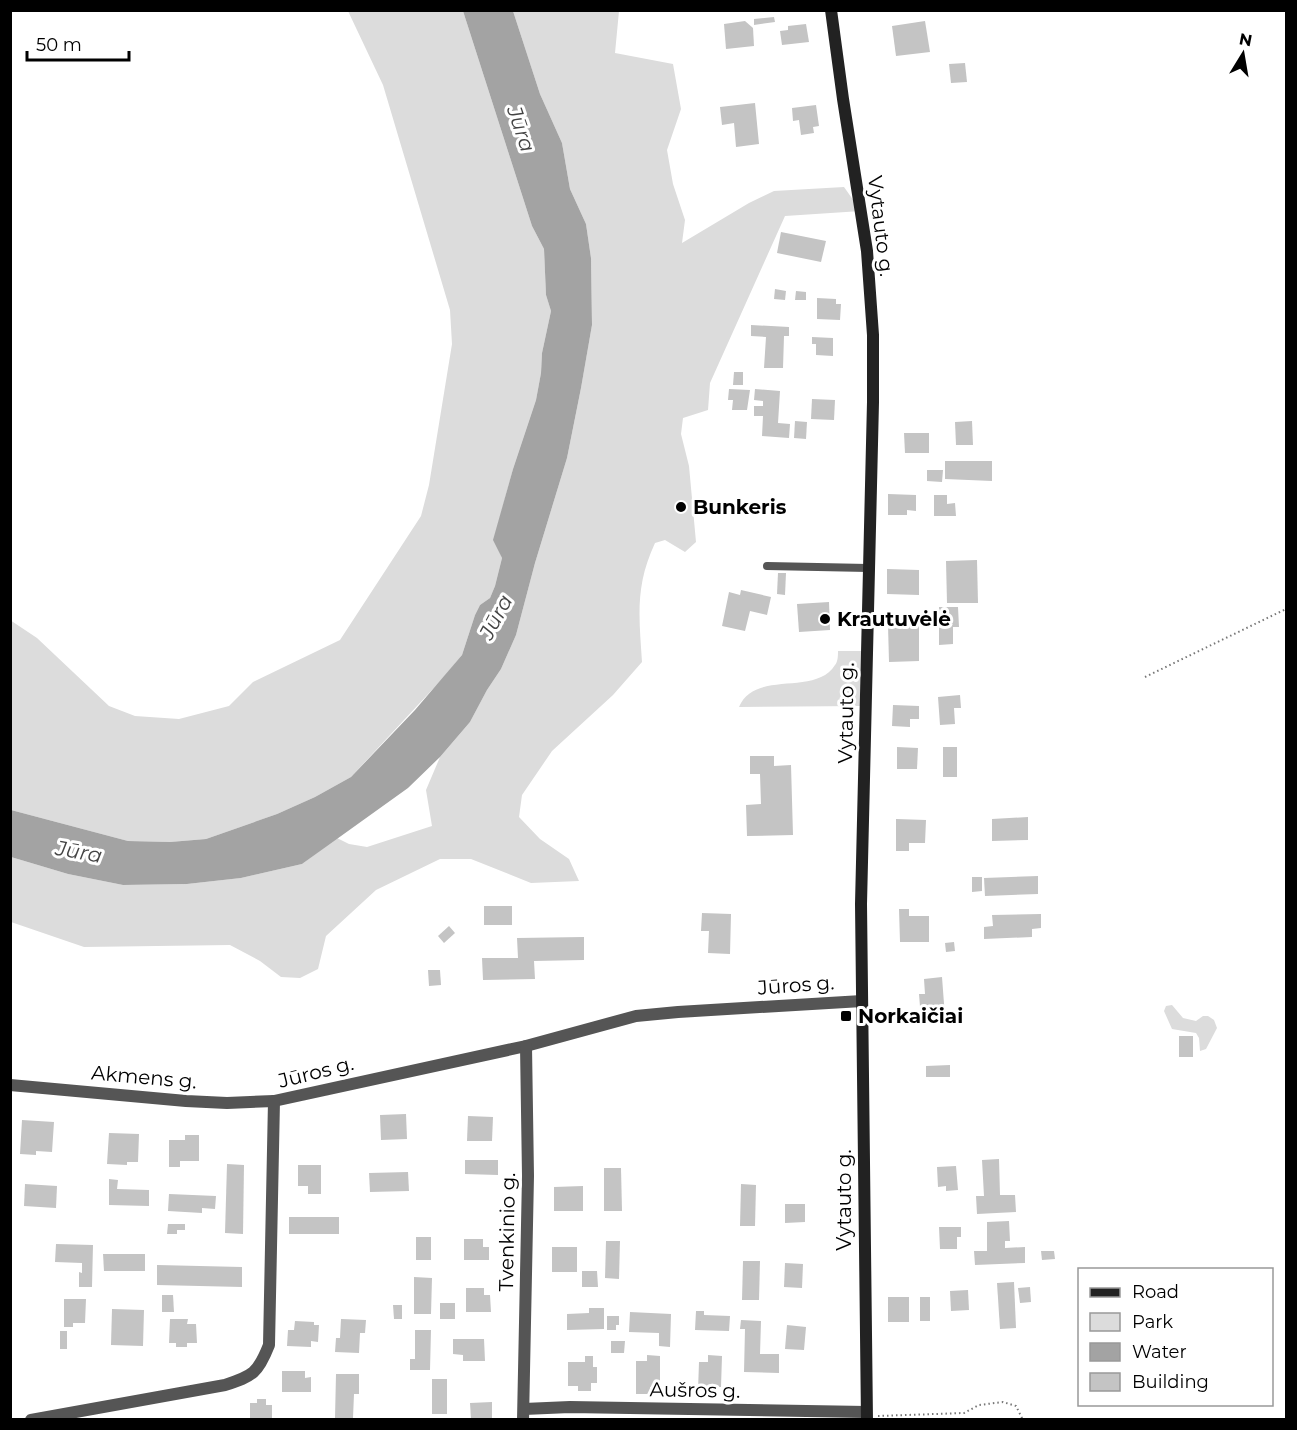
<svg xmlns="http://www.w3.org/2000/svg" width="1297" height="1430" font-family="Montserrat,sans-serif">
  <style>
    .green { fill: #dcdcdc }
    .water { fill: #a3a3a3 }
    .building { fill: #c4c4c4 }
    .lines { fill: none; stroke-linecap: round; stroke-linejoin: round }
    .path { stroke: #777; stroke-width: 2; stroke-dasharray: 1.5 3; stroke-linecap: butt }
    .service { stroke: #555; stroke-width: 8 }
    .minor { stroke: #555; stroke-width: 12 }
    .secondary { stroke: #222; stroke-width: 12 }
    .poi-dot { fill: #000; stroke: #fff; stroke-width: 2 }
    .labels { text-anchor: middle; stroke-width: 6; stroke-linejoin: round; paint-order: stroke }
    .street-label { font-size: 20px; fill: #000; stroke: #fff }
    .poi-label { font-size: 20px; font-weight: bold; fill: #000; stroke: #fff; text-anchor: start }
    .water-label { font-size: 21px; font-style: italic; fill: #444; stroke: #fff }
  </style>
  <rect width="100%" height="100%" fill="#fff"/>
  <g class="green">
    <polygon points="348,11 463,11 532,226 544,249 546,295 551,311 542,353 541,373 536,400 513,469 494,539 502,558 495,586 490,598 480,605 475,615 462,655 443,678 351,777 315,797 277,814 206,839 170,842 128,841 11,810 10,620 37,638 109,706 135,716 179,719 229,706 253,682 340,640 421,516 429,485 452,344 450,310 383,85"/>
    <path d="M513 11H619L615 53 673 64 681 109 667 150 673 184 685 220 682 243 749 203 774 191 844 187 861 211 785 216 710 383 708 410 683 418 681 434 689 466 696 542 685 552 665 540 655 543C635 586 639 616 642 662L613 695 552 751 522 795 519 817 540 839 569 859 579 881 531 883 471 859H440L376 890 326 936 318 969 300 978 281 977 260 961 230 945 84 947 11 922V857L68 874 123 885 187 884 241 878 302 864 337 838 349 844 367 847 432 826 426 790 440 757 470 722 487 690 501 669 516 635 535 563 567 458 581 388 592 325 591 258 586 224 570 189 562 143 540 94Z"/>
    <path d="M838 651H861L860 706 739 707C755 669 815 697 835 665 838 662 838 655 838 651Z"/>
    <polygon points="1172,1005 1183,1018 1196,1021 1203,1016 1208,1016 1214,1020 1217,1028 1206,1049 1200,1051 1199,1038 1196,1033 1172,1029 1164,1011 1166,1006"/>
  </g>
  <polygon class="water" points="463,11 513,11 540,94 562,143 570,189 586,224 591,258 592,325 581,388 567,458 535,563 516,635 501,669 487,690 470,722 440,757 408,788 302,864 241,878 187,884 123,885 68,874 11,857 11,810 128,841 170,842 206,839 277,814 315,797 351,777 415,710 462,655 475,615 480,605 490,598 495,586 502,558 493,540 513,469 536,400 541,373 542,353 551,311 546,295 544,249 532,226"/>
  <g class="building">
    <polygon points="774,17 775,22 754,25 754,19"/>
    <polygon points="745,21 753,28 754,46 726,49 724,24"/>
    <polygon points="925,21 930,52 896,56 892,26"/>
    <polygon points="806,24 809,42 782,45 780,31 788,30 788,26"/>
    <polygon points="965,63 967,82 951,83 949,64"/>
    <polygon points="755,103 759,144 736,147 734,123 722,125 720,107"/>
    <polygon points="816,105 819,126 813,127 814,133 801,135 799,120 793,121 792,108"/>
    <polygon points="781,232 826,241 821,262 777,253"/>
    <polygon points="775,289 786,291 785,300 774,299"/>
    <polygon points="796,291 806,292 806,300 795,300"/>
    <polygon points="817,298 836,299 836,304 841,304 840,320 817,319"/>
    <polygon points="751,325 789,327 789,336 784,336 783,368 764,368 766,337 751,336"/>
    <polygon points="812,337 833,338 833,356 816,355 816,344 812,344"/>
    <polygon points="734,372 743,372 743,385 733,385"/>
    <polygon points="729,389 750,390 747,410 732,410 733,400 728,400"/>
    <polygon points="755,389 780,391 778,423 790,424 789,438 762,436 763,416 754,416 754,406 763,406 763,401 754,400"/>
    <polygon points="812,399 835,400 834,420 811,419"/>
    <polygon points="795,421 807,422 806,439 794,438"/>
    <polygon points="972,421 973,445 956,445 955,422"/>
    <polygon points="904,433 929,433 929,453 905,453"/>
    <polygon points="945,461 992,461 992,481 945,479"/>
    <polygon points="927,470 943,470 942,482 927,481"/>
    <polygon points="888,494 916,495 916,511 907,510 907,515 888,515"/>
    <polygon points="934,495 947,495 947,504 955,503 956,516 934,516"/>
    <polygon points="977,560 978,603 947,603 946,561"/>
    <polygon points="887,569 919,570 919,595 887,594"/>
    <polygon points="778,573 786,573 785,595 777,594"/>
    <polygon points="741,590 771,597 767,615 750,611 745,631 722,626 729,592 740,595"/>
    <polygon points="829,602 830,630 799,632 797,604"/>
    <polygon points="939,607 958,607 959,627 953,627 953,644 939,645"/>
    <polygon points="919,624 919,661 889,662 888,625"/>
    <polygon points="960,695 961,708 954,708 955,724 940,725 938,697"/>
    <polygon points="893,705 919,706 919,719 910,719 910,727 892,726"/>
    <polygon points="897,747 918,748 917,769 897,769"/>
    <rect x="943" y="747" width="14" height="30"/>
    <polygon points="750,756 774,756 774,766 791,765 793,835 747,836 746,805 761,804 760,774 750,774"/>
    <polygon points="1028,817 1028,840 992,841 992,819"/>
    <polygon points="896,819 926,820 925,843 909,843 909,851 896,851"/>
    <polygon points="1038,876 1038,894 985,896 984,878"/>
    <polygon points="972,877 982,877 982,891 972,892"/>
    <rect x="484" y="906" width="28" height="19"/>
    <polygon points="899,909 909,909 909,916 929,916 929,942 900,942"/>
    <polygon points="702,913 731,914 730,954 708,953 709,931 701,931"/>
    <polygon points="1041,914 1041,928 1032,929 1032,937 984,939 984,927 993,926 992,915"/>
    <polygon points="449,926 455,933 444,943 438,936"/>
    <polygon points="584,937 584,960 534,961 535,979 483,980 482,958 518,958 517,938"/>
    <polygon points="954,942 955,951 946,952 945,943"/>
    <polygon points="428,970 440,970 441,985 429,986"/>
    <polygon points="942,977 945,1017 921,1019 919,994 925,994 924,979"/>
    <rect x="1179" y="1036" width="14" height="21"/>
    <polygon points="950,1065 950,1077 926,1077 926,1066"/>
    <polygon points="406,1114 407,1139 381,1140 380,1115"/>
    <polygon points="468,1116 493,1117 492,1141 467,1141"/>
    <polygon points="22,1120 54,1122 52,1152 36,1151 36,1155 20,1154"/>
    <polygon points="109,1133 139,1134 138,1162 127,1162 127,1165 107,1164"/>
    <polygon points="185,1135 199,1135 199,1161 180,1161 180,1167 169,1167 169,1140 185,1140"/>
    <polygon points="999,1159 1000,1195 1015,1195 1016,1212 977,1214 976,1196 984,1196 982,1160"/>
    <polygon points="465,1160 498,1160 498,1175 465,1174"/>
    <polygon points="227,1164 244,1165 243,1234 225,1233"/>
    <polygon points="298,1165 321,1165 321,1194 308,1194 308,1186 298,1186"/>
    <polygon points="956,1166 958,1190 946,1191 946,1186 938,1187 937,1167"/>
    <polygon points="604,1168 621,1168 622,1211 604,1211"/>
    <polygon points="408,1172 409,1191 370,1192 369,1173"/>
    <polygon points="109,1179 118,1180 117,1189 149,1190 149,1206 109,1205"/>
    <polygon points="25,1184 57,1186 56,1208 24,1206"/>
    <polygon points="741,1184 756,1185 755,1226 740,1226"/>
    <polygon points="583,1186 583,1211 554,1211 554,1187"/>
    <polygon points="169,1194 216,1196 215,1209 202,1208 202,1213 168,1211"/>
    <polygon points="785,1204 805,1204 805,1222 785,1223"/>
    <rect x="289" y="1217" width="50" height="17"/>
    <polygon points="1009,1221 1010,1241 1005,1241 1005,1248 1025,1247 1025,1263 975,1265 974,1251 987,1251 987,1222"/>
    <polygon points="168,1224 185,1224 185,1230 177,1230 177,1234 167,1234"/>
    <polygon points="939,1227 961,1227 961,1237 957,1237 957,1249 940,1249"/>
    <rect x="416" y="1237" width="15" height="23"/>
    <polygon points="464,1239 483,1239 483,1247 489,1247 489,1260 464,1260"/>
    <polygon points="606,1241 620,1241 619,1279 605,1278"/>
    <polygon points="56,1244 93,1245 92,1287 79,1287 79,1272 82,1273 82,1263 55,1262"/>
    <rect x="552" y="1247" width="25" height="25"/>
    <polygon points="1041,1251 1054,1251 1055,1259 1042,1260"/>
    <polygon points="103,1254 145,1254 145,1271 104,1271"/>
    <polygon points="743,1261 760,1261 759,1300 742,1300"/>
    <polygon points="785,1263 803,1264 802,1288 784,1287"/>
    <polygon points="157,1265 242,1267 242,1287 157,1285"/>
    <polygon points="582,1271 597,1271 598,1287 582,1287"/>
    <polygon points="414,1277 432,1278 431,1314 414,1314"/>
    <polygon points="1014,1282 1016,1328 1000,1329 997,1283"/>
    <polygon points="1030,1287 1031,1302 1020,1303 1018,1288"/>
    <polygon points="466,1288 484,1288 484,1295 490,1295 491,1312 466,1312"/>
    <polygon points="968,1290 969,1310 951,1311 950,1291"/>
    <polygon points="162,1295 173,1295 174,1312 162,1312"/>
    <rect x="888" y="1297" width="21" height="25"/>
    <rect x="920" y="1297" width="10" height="24"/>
    <polygon points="64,1299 86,1299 85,1323 73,1323 73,1327 64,1327"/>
    <rect x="440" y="1303" width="15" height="16"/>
    <polygon points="393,1305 402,1305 402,1319 394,1319"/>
    <polygon points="589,1308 604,1308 604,1329 567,1330 567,1314 589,1313"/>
    <polygon points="112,1309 144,1310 143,1346 111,1345"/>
    <polygon points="696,1311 704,1311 704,1315 730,1316 729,1331 695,1330"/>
    <polygon points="630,1312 671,1314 670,1347 659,1346 659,1333 629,1332"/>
    <polygon points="607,1316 619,1316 619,1325 616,1325 616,1330 607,1330"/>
    <polygon points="170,1319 188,1319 187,1324 196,1324 197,1343 187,1343 187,1347 176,1347 176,1343 169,1343"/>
    <polygon points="341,1319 366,1320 365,1333 360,1333 359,1353 335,1352 336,1338 340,1338"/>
    <polygon points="741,1320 761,1321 760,1354 779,1354 779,1373 744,1372 745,1329 740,1329"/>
    <polygon points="295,1321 314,1322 314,1325 319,1325 318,1342 311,1341 311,1347 287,1346 288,1330 294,1330"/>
    <polygon points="787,1325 806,1327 804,1350 785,1349"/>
    <polygon points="415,1330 431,1330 430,1370 410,1370 410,1359 415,1359"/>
    <rect x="60" y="1331" width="7" height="18"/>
    <polygon points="453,1339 484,1339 485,1361 463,1361 463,1355 453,1354"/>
    <polygon points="611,1341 625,1341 624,1353 611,1353"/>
    <polygon points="647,1355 660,1356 660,1387 650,1387 650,1394 636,1394 636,1361 647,1361"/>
    <polygon points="708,1355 722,1356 721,1387 713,1387 713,1391 698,1391 699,1362 708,1362"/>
    <polygon points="585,1356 593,1356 593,1367 597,1367 597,1383 591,1383 591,1391 578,1391 578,1386 568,1386 568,1362 585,1362"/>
    <polygon points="282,1371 305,1371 305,1378 311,1377 311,1392 282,1392"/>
    <polygon points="336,1374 359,1374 359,1394 354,1394 353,1418 335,1418"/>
    <rect x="432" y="1379" width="15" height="35"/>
    <polygon points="257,1399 266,1399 266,1405 272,1405 272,1420 250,1420 250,1403 257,1403"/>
    <polygon points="492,1402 492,1420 471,1420 470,1403"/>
  </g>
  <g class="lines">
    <g class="path">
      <polyline points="1145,677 1286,609"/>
      <polyline points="878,1416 964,1413 979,1405 1003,1402 1016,1406 1023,1420"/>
    </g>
    <polyline class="service" points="767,566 868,568"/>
    <g class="minor">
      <polyline points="10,1085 186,1101 227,1103 274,1101 526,1046 636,1016 678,1012 862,1001"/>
      <polyline points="524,1409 570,1407 866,1412"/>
      <path d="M31 1420 225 1385C253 1376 258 1373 269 1345L274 1101"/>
      <polyline points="523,1420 528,1176 526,1046"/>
    </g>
    <polyline class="secondary" points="831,10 843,99 867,251 873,335 873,402 861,904 867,1420"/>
  </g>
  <g class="poi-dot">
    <circle cx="681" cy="507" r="6"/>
    <circle cx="825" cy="619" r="6"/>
    <rect x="840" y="1010" width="12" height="12" rx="3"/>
  </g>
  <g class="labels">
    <g class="street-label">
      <text transform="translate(881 226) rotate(83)" y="7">Vytauto g.</text>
      <text transform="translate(846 713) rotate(-89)" y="7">Vytauto g.</text>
      <text transform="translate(796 985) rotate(-4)" y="7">Jūros g.</text>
      <text transform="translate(316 1072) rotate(-14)" y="7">Jūros g.</text>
      <text transform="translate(144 1077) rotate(5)" y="7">Akmens g.</text>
      <text transform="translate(844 1200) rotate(-90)" y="7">Vytauto g.</text>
      <text transform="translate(507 1232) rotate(-89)" y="7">Tvenkinio g.</text>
      <text transform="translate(695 1390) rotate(1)" y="7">Aušros g.</text>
    </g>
    <g class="poi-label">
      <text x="693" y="514">Bunkeris</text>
      <text x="837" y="626">Krautuvėlė</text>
      <text x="858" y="1023">Norkaičiai</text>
    </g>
    <g class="water-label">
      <text transform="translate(521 129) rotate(71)" y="7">Jūra</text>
      <text transform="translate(496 617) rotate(-62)" y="7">Jūra</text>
      <text transform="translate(79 852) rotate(10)" y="7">Jūra</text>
    </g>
  </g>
  <rect width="1297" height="1430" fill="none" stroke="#000000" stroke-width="24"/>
  <rect x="1078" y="1268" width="195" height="138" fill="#ffffff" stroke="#999999" stroke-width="1.5"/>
  <rect x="1090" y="1288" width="30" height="9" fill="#222222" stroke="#999999" stroke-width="1.5"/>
  <text x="1132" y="1298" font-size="18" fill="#000000">Road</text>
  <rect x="1090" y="1313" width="30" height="18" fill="#dcdcdc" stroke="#999999" stroke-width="1.5"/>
  <text x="1132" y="1328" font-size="18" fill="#000000">Park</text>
  <rect x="1090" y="1343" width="30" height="18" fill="#a3a3a3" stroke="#999999" stroke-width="1.5"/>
  <text x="1132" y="1358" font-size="18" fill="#000000">Water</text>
  <rect x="1090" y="1373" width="30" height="18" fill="#c4c4c4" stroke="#999999" stroke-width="1.5"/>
  <text x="1132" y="1388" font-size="18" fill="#000000">Building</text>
  <g transform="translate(1243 54) rotate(11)" stroke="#ffffff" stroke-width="4.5" paint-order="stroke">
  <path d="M0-4.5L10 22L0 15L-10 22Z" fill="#000000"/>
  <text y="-9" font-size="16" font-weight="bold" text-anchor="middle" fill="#000000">N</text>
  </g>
  <path d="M27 51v9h102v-9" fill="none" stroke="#000000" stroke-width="3"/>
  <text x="36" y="51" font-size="18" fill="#000000" stroke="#ffffff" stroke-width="4.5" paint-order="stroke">50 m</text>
</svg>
